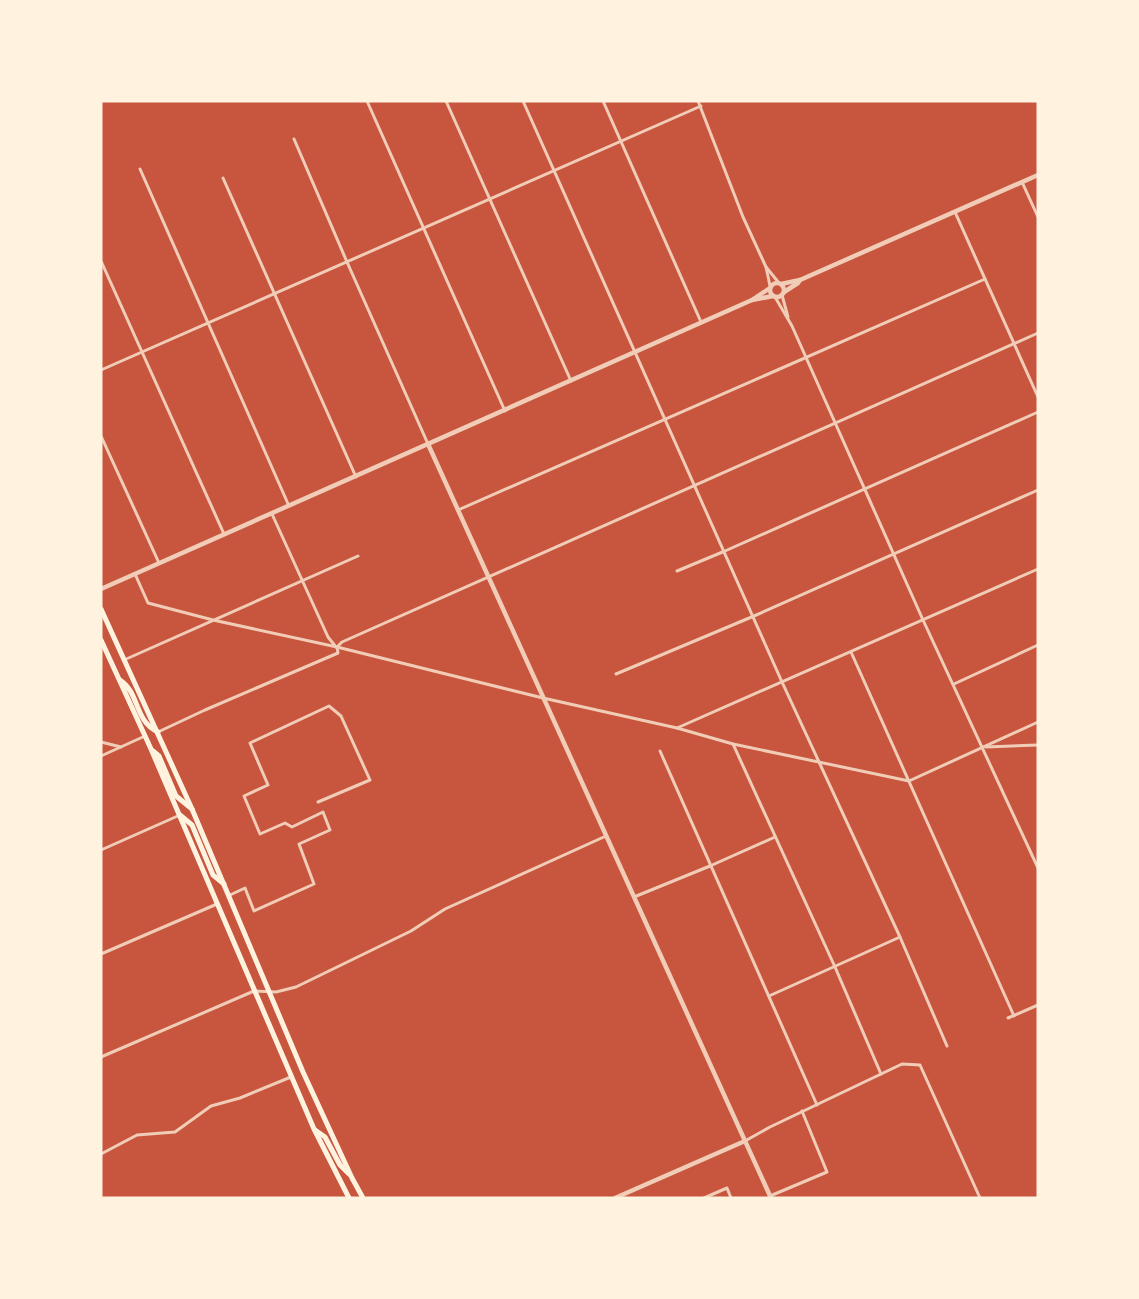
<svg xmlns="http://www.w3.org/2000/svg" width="1139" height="1299" font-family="Merriweather,serif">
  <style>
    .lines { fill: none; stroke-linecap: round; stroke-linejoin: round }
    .minor { stroke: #f1ccb7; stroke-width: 3 }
    .tertiary { stroke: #f1ccb7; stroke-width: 4.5 }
    .primary { stroke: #fff3e0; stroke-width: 5 }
  </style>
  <rect width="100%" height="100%" fill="#c8553d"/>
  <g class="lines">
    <g class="minor">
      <polyline points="367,101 505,411"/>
      <polyline points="446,101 571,381"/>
      <polyline points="523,101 782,682 900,937 947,1046"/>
      <polyline points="603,101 701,322"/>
      <polyline points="698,101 743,217 766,267 770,286"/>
      <polyline points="294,139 347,262 428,444"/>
      <polyline points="140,169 289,506"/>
      <polyline points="223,178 356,477"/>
      <polyline points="1022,182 1038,217"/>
      <polyline points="955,212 1038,397"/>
      <polyline points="101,261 224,534"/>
      <polyline points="766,267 779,283"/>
      <polyline points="782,295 788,317"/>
      <polyline points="775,297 792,326 923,620 1038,868"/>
      <polyline points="101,370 701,106"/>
      <polyline points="101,436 159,563"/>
      <polyline points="458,510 985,279"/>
      <polyline points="272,514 328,637 336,647"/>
      <polyline points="677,571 725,551 1038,412"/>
      <polyline points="135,574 148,603 213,620 337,647 543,698 677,728 733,744 909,781 1038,722"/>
      <polyline points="851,652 1014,1016"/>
      <polyline points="124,660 358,556"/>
      <polyline points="616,674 754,616 1038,490"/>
      <polyline points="954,684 1038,645"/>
      <polyline points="677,728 1038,569"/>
      <polyline points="158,732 205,710 338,653 337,647 342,642 1038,333"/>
      <polyline points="101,742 121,747"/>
      <polyline points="733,744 835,967 881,1074"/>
      <polyline points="986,747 1038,745"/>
      <polyline points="660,751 817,1105"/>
      <polyline points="101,756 145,736"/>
      <polyline points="101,850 180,815"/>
      <polyline points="230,895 245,888 254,911 314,884 299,844 330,830 323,812 292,827 285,823 260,834 244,796 268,785 250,743 329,706 341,716 370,780 318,802"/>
      <polyline points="634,897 710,866 775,837"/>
      <polyline points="101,954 217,904"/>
      <polyline points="769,996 900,937"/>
      <polyline points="1008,1018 1038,1005"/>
      <polyline points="101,1057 254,991 276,992 296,987 411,931 445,909 606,836"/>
      <polyline points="745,1141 770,1127 902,1064 920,1065 980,1198"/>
      <polyline points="101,1154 137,1135 175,1132 211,1106 240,1098 291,1077"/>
      <polyline points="770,1196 827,1172 802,1111"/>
      <polyline points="704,1198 727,1188 731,1198"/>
    </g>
    <g class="tertiary">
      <circle cx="777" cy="290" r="7"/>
      <polyline points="781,284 800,280 1038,175"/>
      <polyline points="784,292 798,283 800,280"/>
      <polyline points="752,300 773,296"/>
      <polyline points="428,444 771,1198"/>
      <polyline points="101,589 752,300 770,288"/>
      <polyline points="615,1198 745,1141"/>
    </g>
    <g class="primary">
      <polyline points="101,609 192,809 303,1072 352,1178 363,1198"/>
      <polyline points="101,640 151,749 314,1129 349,1198"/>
      <path d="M120 680C140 693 134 721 158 732"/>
      <polyline points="153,751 159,756 176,796 192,809"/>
      <polyline points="180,815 192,825 213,875 224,884"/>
      <polyline points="315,1130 325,1137 340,1165 349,1174"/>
    </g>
  </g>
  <rect width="1139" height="1299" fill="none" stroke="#fff3e0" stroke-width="205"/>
</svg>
